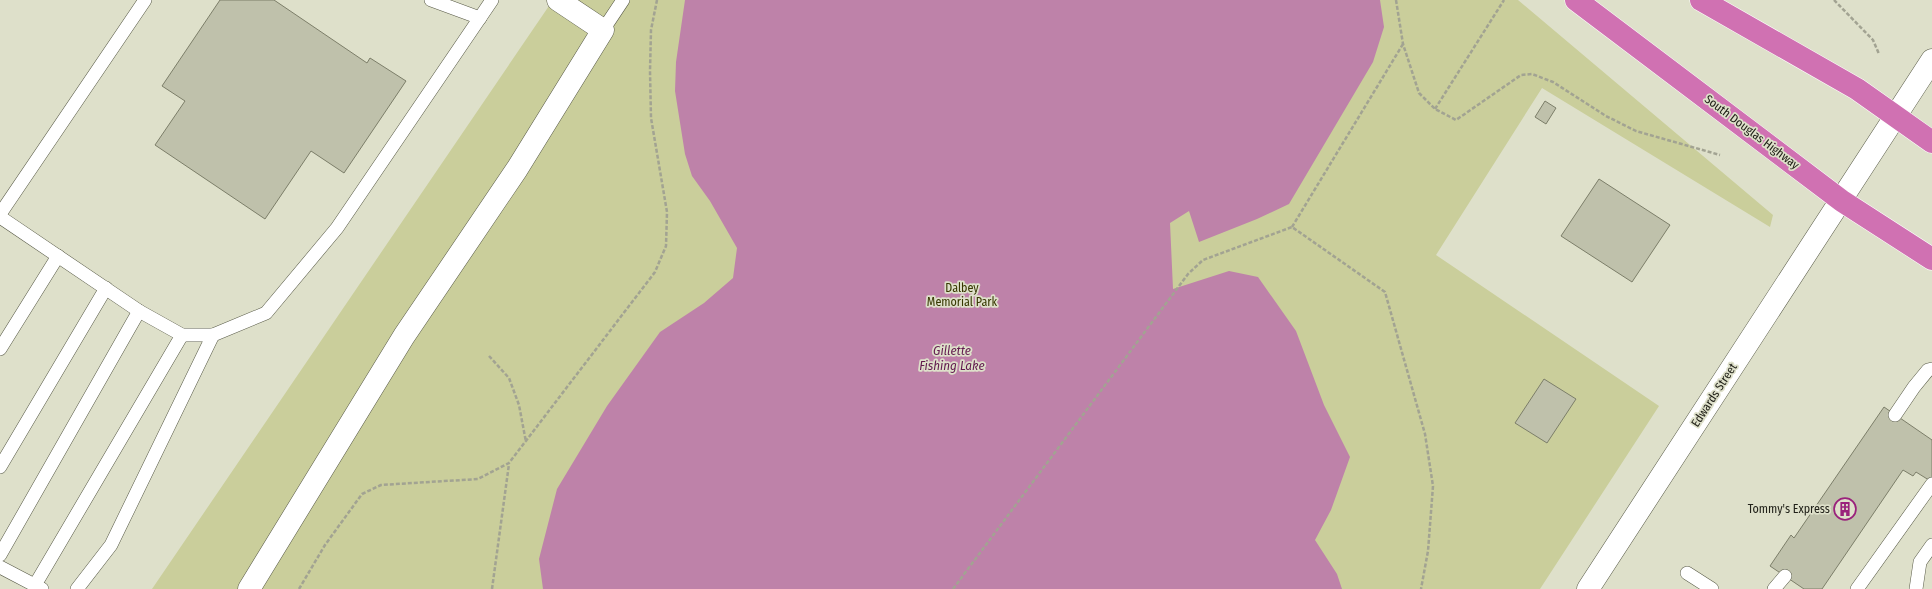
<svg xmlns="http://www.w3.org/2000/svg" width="1932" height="589" font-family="'Fira Sans Condensed',sans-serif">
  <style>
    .green { fill: #cace9b }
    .water { fill: #be82a9 }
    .building { fill: #bfc1ab; stroke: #7c7e69 }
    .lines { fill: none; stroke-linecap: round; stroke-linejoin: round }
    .lane-casing { stroke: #575946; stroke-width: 14 }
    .street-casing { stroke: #575946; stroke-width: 23 }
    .highway-casing { stroke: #fff; stroke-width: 23 }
    .path { stroke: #a2a392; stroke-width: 2.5; stroke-dasharray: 4 2; stroke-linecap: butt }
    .lane { stroke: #fff; stroke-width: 13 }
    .street { stroke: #fff; stroke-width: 22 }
    .highway { stroke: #d071b2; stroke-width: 22 }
    .labels { text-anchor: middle; stroke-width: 3.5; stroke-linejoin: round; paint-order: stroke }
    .street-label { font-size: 12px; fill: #212119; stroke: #dee0ca }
    .park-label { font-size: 12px; fill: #363700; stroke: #dee0ca }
    .poi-label { font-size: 12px; fill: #212119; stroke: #dee0ca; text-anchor: end }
    .water-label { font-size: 13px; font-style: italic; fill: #621a4f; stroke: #dee0ca }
  </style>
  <rect width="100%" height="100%" fill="#dee0ca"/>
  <polygon class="green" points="553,0 1518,0 1773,215 1770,227 1542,88 1436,255 1659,406 1540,589 152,589"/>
  <polygon class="water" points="685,0 1380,0 1384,27 1373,62 1289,204 1257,219 1199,242 1189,211 1170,223 1173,289 1229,271 1258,277 1296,331 1324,405 1350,457 1331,510 1315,540 1337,574 1342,589 543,589 539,559 557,489 607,406 660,332 704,303 733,278 737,248 710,201 692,176 685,154 675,91 676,62"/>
  <g class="building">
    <polygon points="220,0 274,0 367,63 370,58 406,81 344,173 311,151 265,219 155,145 185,101 162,86"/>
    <polygon points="1545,101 1556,108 1546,124 1535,117"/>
    <polygon points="1599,179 1670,225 1632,282 1561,236"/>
    <polygon points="1544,379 1576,399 1547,443 1515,423"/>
    <polygon points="1884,407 1932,440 1932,482 1916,472 1913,476 1903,470 1822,589 1804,589 1770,566 1791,535 1794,538"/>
  </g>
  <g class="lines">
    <g class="lane-casing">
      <g id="lane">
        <polyline points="431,0 480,18"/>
        <polyline points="603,30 623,0"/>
        <polyline points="0,214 145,0"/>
        <polyline points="0,217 139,311 182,335 213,335 266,313 337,228 492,0"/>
        <polyline points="0,349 58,256"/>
        <polyline points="1895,415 1914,387 1928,370 1932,369"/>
        <polyline points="0,467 106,288"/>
        <polyline points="0,555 139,311"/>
        <polyline points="0,567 42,589"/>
        <polyline points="1687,573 1712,589"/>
        <polyline points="35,585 182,335"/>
        <polyline points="77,589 111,545 213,335"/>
        <polyline points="1774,589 1785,576"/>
        <polyline points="1857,589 1932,484"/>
        <polyline points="1916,589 1920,562 1932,545"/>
      </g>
    </g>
    <g class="street-casing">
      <g id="street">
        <polyline points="249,589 404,336 517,169 603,30 558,0"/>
        <polyline points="1588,589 1932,60"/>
      </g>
    </g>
    <g class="highway-casing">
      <g id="highway">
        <polyline points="1576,0 1842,201 1932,259"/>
        <polyline points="1701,0 1857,89 1932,142"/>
      </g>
    </g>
    <g class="path">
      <polyline points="1396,0 1403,44 1419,93 1435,109 1456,120 1521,75 1532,74 1553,82 1606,116 1636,131 1720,155"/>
      <polyline points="1834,0 1873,40 1879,54"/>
      <polyline points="1435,109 1504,0"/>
      <polyline points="1292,227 1403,44"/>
      <polyline points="489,356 509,378 519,405 526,442"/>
      <polyline points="299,589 325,545 362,494 381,485 478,479 509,463 655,272 666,246 667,212 651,118 650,71 651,30 657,0"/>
      <polyline points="492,589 509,464"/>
      <polyline points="953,589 1188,274 1203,260 1292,227 1385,292 1425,434 1433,486 1428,551 1421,589"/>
    </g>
    <use href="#lane" class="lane"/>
    <use href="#street" class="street"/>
    <use href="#highway" class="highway"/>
  </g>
  <defs>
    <g id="building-ring" transform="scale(1.15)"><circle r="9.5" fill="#dee0ca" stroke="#9a227c" stroke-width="1.5"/><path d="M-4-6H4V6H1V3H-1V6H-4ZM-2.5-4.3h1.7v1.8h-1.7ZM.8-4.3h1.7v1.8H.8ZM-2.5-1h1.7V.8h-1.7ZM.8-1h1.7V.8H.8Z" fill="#9a227c"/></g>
  </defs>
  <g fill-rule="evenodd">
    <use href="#building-ring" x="1845" y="509"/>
  </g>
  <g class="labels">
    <g class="street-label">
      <text transform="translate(1752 132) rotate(37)" y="4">South Douglas Highway</text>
      <text transform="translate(1714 395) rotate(-57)" y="4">Edwards Street</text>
    </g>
    <g class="park-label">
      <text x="962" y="292">Dalbey<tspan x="962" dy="14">Memorial Park</tspan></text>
    </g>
    <g class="poi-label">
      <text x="1830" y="513">Tommy's Express</text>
    </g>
    <g class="water-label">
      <text x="952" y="355">Gillette<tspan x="952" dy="15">Fishing Lake</tspan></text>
    </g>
  </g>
</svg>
